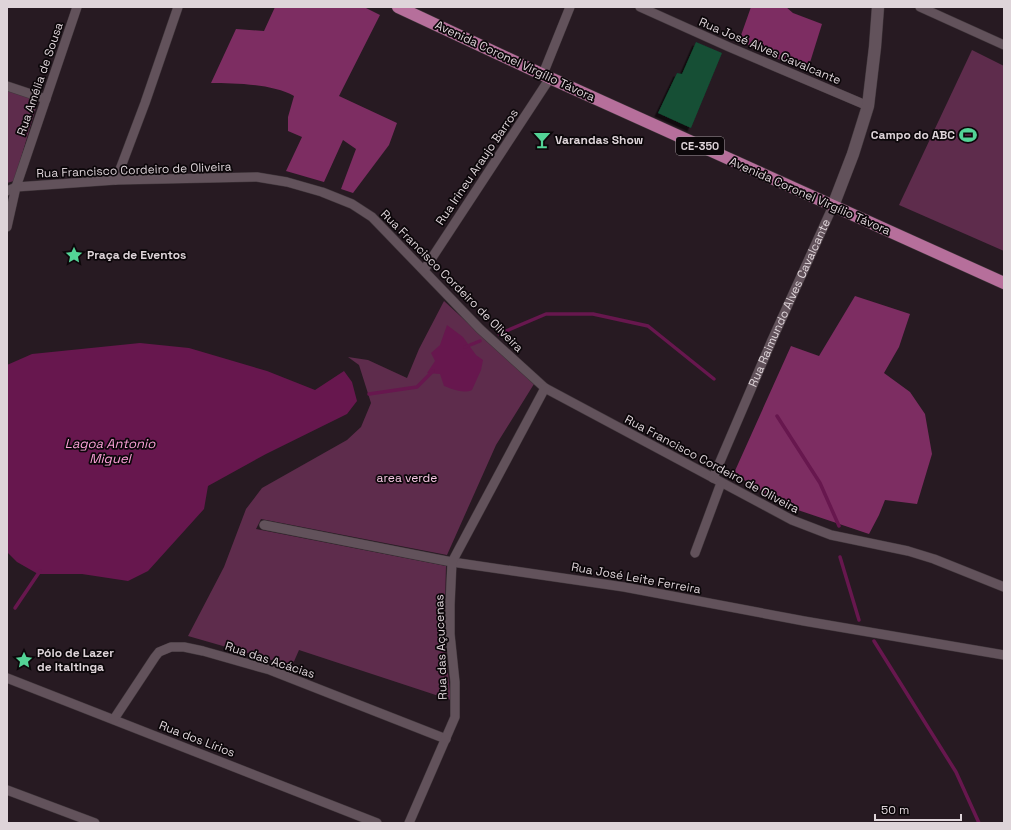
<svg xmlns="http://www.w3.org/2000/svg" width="1011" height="830" font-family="'Space Grotesk',sans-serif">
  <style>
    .green { fill: #5e2c4c }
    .forest { fill: #7d2d62 }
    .water { fill: #67174e }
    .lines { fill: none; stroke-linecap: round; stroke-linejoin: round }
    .stream { stroke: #67174e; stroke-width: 3.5 }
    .building { fill: #134f34; filter: url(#shadow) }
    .street-casing { stroke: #41373c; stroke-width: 10 }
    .secondary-casing { stroke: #41373c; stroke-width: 13 }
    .primary-casing { stroke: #41373c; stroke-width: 13 }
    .street { stroke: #62525b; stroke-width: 9 }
    .secondary { stroke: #62525b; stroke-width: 12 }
    .primary { stroke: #b66f9b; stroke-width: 12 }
    .labels { text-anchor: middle; stroke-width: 3.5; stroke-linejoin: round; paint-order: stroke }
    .shield { fill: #0c070a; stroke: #9f969b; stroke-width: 1 }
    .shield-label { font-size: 11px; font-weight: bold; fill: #ded4d9 }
    .street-label { font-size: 12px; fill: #ded4d9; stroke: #0c070a }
    .poi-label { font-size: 12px; font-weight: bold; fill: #ded4d9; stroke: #0c070a; text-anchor: start }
    .park-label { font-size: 12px; fill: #f5c7e2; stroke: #0c070a }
    .water-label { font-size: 13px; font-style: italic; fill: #faa0d7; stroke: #0c070a }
  </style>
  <defs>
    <filter id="shadow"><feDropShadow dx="-3.5" dy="3.5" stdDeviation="0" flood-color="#0009"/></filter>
  </defs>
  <rect width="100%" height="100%" fill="#271a22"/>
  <g class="green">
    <polygon points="972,50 1004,66 1004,251 899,205"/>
    <polygon points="7,89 38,101 14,181 7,183"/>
    <polygon points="444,301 534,384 496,445 447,555 261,519 256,529 446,566 444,638 451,700 299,650 292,666 188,636 224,567 246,509 262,488 347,440 361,427 371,403 359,365 348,357 368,360 407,378 419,349"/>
  </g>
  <g class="forest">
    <path d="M275 7H364L380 15 339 96 397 123 389 145 353 193 341 189 356 149 343 140 324 182 286 171 302 137 288 131V117L294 96C273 84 234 83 211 83L236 29 264 31Z"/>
    <polygon points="751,7 786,7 793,13 822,24 807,72 739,41"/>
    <polygon points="855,296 910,314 899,347 884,373 910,392 925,414 932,454 917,504 885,500 879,515 869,534 780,504 734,473 791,346 819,356"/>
  </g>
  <g class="water">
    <path d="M447 325 463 337 476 355 483 360 481 370 472 390C463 394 452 389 444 386L440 374 427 373 435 361 431 353 440 345Z"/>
    <polygon points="140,343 189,348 267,371 315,390 344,371 352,382 357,401 347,414 266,454 208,486 204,509 148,571 128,581 82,574 38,574 17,562 7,552 7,365 32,354"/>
  </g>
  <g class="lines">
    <g class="stream">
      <polyline points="499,334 546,314 593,314 648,326 714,379"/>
      <polyline points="465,347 480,341"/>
      <polyline points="369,394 417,387 433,371"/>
      <polyline points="777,416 820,483 839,526"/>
      <polyline points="840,557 859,620"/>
      <polyline points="15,608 40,571"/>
      <polyline points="874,641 956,772 979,823"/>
    </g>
  </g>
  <polygon class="building" points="696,42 722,53 691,128 658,113 677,73 682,74"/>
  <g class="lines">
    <g class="street-casing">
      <g id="street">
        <polyline points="640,7 729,47 868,106"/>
        <polyline points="920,7 1004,45"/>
        <polyline points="543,74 570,7"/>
        <polyline points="7,86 46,99"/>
        <polyline points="116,180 145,103 178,7"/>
        <polyline points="7,191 16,187 116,180 257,177 287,182 322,192 352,204 372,217 480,329 545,388 792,520 831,535 908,551 934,559 1004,587"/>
        <polyline points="7,227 16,187 77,7"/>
        <polyline points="424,270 550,78"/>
        <path id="s1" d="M713 478 772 340 833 206"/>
        <polyline points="264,525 452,562 624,587 804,621 1004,655"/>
        <polyline points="695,553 721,483"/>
        <polyline points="7,678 377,823"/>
        <polyline points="114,719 155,657 159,652 171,647 184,647 203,651 270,670 446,739"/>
        <polyline points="7,790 95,823"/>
        <polyline points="409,823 455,717 455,682 450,634 450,605 452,562 545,388"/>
      </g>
    </g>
    <g class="secondary-casing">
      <polyline id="secondary" points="833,206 853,154 868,106 875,47 878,7"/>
    </g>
    <g class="primary-casing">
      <polyline id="primary" points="398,7 550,78 1004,283"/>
    </g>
    <use href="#street" class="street"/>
    <use href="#secondary" class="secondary"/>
    <use href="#primary" class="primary"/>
  </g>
  <defs>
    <g id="stadium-bare" transform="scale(1.38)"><path d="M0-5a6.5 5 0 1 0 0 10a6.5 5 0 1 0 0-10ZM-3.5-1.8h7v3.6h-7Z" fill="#53d396" stroke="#0c070a" stroke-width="2.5" paint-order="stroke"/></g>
    <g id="bar-bare" transform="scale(1.38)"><path d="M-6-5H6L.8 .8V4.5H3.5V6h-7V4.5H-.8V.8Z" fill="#53d396" stroke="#0c070a" stroke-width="2.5" paint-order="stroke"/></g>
    <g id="sight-bare" transform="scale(1.38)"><path d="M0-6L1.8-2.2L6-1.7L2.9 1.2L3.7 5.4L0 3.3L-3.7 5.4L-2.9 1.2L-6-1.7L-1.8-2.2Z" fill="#53d396" stroke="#0c070a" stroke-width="2.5" paint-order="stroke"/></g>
  </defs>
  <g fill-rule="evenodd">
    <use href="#stadium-bare" x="968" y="135"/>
    <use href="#bar-bare" x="542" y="140"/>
    <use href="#sight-bare" x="74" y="255"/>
    <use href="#sight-bare" x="24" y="660"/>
  </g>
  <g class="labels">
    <rect class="shield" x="676" y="137" width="48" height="18" rx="3"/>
    <g class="shield-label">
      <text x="700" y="150">CE-350</text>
    </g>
    <g class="street-label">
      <text transform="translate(770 51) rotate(23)" y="4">Rua José Alves Cavalcante</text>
      <text transform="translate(515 61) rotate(25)" y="4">Avenida Coronel Virgílio Távora</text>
      <text transform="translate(40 79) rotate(-71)" y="4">Rua Amélia de Sousa</text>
      <text transform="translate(477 167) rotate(-56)" y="4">Rua Irineu Araujo Barros</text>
      <text transform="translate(134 170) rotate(-2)" y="4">Rua Francisco Cordeiro de Oliveira</text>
      <text transform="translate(810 196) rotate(24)" y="4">Avenida Coronel Virgílio Távora</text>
      <text transform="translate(452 281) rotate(45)" y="4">Rua Francisco Cordeiro de Oliveira</text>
      <text dy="4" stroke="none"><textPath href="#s1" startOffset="191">Rua Raimundo Alves Cavalcante</textPath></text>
      <text transform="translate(712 464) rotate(28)" y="4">Rua Francisco Cordeiro de Oliveira</text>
      <text transform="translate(636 578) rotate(10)" y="4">Rua José Leite Ferreira</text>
      <text transform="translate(441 647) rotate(-92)" y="4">Rua das Açucenas</text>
      <text transform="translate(270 660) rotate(18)" y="4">Rua das Acácias</text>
      <text transform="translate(197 739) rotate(21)" y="4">Rua dos Lírios</text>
    </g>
    <g class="poi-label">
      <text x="955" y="139" text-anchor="end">Campo do ABC</text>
      <text x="555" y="144">Varandas Show</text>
      <text x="87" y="259">Praça de Eventos</text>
      <text x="37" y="657">Pólo de Lazer<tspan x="37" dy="14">de Itaitinga</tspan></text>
    </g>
    <g class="park-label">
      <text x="407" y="482">area verde</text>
    </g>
    <g class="water-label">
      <text x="110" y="448">Lagoa Antonio<tspan x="110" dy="15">Miguel</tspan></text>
    </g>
  </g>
  <rect width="1011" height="830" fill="none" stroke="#ded4d9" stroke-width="16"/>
  <path d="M875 814v6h86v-6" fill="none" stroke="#ded4d9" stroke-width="2"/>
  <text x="881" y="814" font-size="12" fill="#ded4d9" stroke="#0c070a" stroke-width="3" paint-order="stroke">50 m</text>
</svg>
